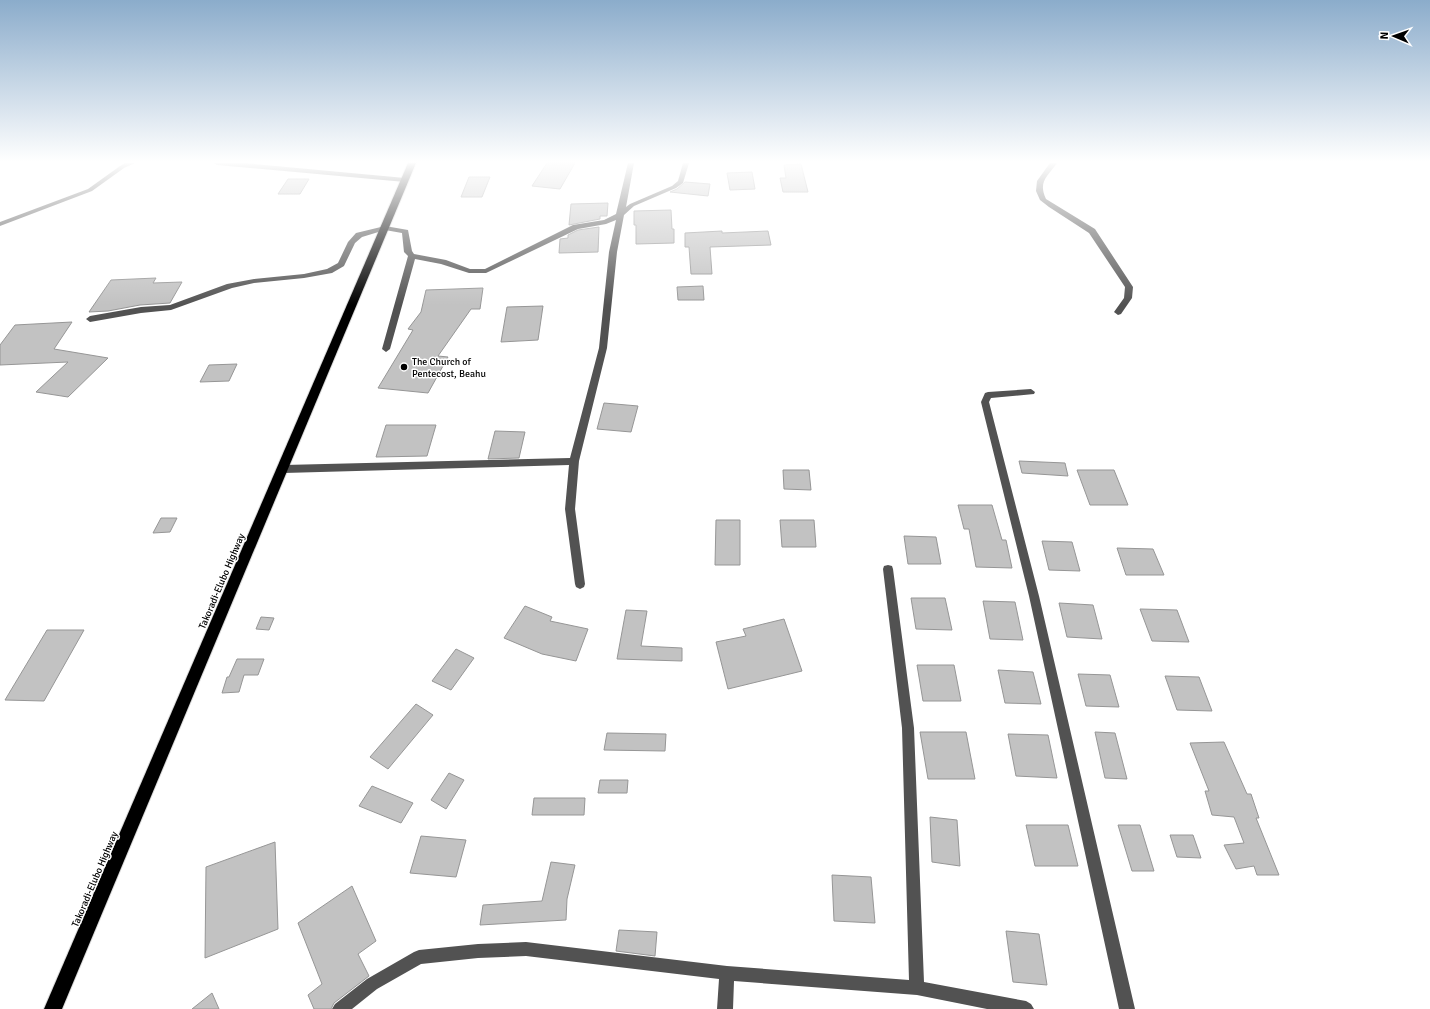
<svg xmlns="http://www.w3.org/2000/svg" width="1430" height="1009" font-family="Signika,sans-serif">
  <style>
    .building { fill: #c2c2c2; stroke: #969696 }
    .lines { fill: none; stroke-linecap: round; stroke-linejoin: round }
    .highway-casing { stroke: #dbdbdb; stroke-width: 2 }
    .minor { fill: #525252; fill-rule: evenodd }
    .highway { fill: #000; fill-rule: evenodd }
    .poi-dot { fill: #000; stroke: #fff; stroke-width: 1.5 }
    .labels { text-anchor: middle; stroke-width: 3; stroke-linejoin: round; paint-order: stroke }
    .poi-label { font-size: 10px; fill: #000; stroke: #fff; text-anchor: start }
    .street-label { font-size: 10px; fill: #000; stroke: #fff }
  </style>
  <rect width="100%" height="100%" fill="#fff"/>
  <g class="building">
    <polygon points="547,163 575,163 560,189 532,186"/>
    <polygon points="801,164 808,192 783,192 780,178 786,178 784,165"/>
    <polygon points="752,172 755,189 730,190 727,173"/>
    <polygon points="469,177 490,177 482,197 461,197"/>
    <polygon points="288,179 309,179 300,194 278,194"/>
    <polygon points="685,182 710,184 708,196 670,192 677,189"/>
    <polygon points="608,203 607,216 600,216 600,219 569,225 571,204"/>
    <polygon points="671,210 672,229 674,229 674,243 636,244 636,225 634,225 634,211"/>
    <polygon points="599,227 598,252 559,253 560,239 568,238 568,235 578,230"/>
    <polygon points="722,231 722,233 768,231 771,245 710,247 712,274 691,274 689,247 685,247 685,233"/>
    <polygon points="156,278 153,283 182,282 170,303 140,305 108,311 89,312 111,280"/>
    <polygon points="703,286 704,300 678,300 677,287"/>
    <polygon points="483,288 480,309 471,309 438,356 448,357 428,393 378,388 413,330 408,329 421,312 426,290"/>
    <polygon points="543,306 538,340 501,342 507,307"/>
    <polygon points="72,322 54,349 108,358 68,397 36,392 68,362 0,365 0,345 15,325"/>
    <polygon points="237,364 229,381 200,382 209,365"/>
    <polygon points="604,403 638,406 631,432 597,429"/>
    <polygon points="386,425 436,425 427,456 376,457"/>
    <polygon points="495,431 525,432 519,458 488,459"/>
    <polygon points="1019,461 1065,463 1068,476 1022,473"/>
    <polygon points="783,470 809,470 811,490 784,489"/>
    <polygon points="1077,470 1114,470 1128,505 1090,505"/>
    <polygon points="958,505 992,505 1002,540 1006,540 1012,568 976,567 969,529 964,529"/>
    <polygon points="161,518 177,518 170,532 153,533"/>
    <polygon points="716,520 740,520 740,565 715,565"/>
    <polygon points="780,520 814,520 816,547 782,547"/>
    <polygon points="904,536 936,537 941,564 908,564"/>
    <polygon points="1042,541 1072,542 1080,571 1049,570"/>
    <polygon points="1117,548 1153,549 1164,575 1126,575"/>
    <polygon points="911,598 945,598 952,630 916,629"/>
    <polygon points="983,601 1015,602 1023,640 990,639"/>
    <polygon points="1059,603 1093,605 1102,639 1067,637"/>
    <polygon points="525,606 552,617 550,621 588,629 576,661 542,654 504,638"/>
    <polygon points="1140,609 1177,610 1189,642 1152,641"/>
    <polygon points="626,610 647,611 641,646 682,648 682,661 617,659"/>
    <polygon points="261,617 274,618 269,630 256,629"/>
    <polygon points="784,619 802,671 728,689 716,642 746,636 743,629"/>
    <polygon points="47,630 84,630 44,701 5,700"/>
    <polygon points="456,649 474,658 451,690 432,681"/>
    <polygon points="237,659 264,659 258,675 244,675 239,692 222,693 227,677 229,677"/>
    <polygon points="917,665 954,665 961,701 923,701"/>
    <polygon points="998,670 1033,672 1041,704 1005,703"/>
    <polygon points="1078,674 1110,675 1119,707 1086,706"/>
    <polygon points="1165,676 1199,677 1212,711 1177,710"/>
    <polygon points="416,704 433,715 388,769 370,757"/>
    <polygon points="920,732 966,732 975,779 928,779"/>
    <polygon points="1095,732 1115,733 1127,779 1105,778"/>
    <polygon points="607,733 666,734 665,751 604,750"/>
    <polygon points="1008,734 1048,735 1057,778 1016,776"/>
    <polygon points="1224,742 1247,794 1251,794 1259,818 1256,818 1279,875 1257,875 1254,866 1236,869 1224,845 1244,843 1234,817 1212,815 1205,791 1209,791 1190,743"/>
    <polygon points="449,773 464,780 446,809 431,800"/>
    <polygon points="600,780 628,780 627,793 598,793"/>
    <polygon points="372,786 413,803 401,823 359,806"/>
    <polygon points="534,798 585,798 584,815 532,815"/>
    <polygon points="930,817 957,820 960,866 932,862"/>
    <polygon points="1026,825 1068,825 1078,866 1035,866"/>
    <polygon points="1118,825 1140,825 1154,871 1132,871"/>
    <polygon points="1170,835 1193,835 1201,858 1177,857"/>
    <polygon points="421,836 466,840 456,877 410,873"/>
    <polygon points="275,842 278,929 205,958 206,867"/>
    <polygon points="551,862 575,865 567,899 566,920 480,925 483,905 542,901"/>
    <polygon points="832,875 871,877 875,923 834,921"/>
    <polygon points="352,886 376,941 358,954 369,976 334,1003 331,1009 314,1009 308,995 322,984 298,923"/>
    <polygon points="619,930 657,932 655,956 616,951"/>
    <polygon points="1006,931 1039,934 1047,985 1013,982"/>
    <polygon points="212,993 219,1009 192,1009"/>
  </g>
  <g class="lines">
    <g class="highway-casing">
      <polygon id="highway" points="408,163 416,163 62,1009 44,1009"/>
    </g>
    <g class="minor">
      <polygon points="125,163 135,163 124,168 92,191 0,226 0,222 88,189 120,166"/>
      <polygon points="214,163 244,163 405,178 408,180 405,182 217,165"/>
      <polygon points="628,163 634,163 626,207 630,204 672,186 678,181 683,163 689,163 683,183 676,188 634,206 624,215 617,252 607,348 579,461 575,509 585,584 584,587 580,589 576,587 575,584 565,509 569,465 284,473 281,472 279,469 281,466 284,465 570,458 599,348 609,252 616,220 606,224 578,229 486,273 469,273 441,264 415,259 390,349 386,352 382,349 408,256 404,252 402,233 385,230 362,237 355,243 344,266 332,273 304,278 254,283 232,288 171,310 141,313 90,322 86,319 90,316 141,307 170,305 227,284 254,279 304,274 327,269 338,263 348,242 356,233 385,226 408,230 412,251 414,254 446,260 470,269 485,269 573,225 604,220 616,214"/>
      <path d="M1050 163H1057C1047 177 1038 182 1046 199L1095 229 1133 287 1132 298 1121 314 1118 315 1114 312 1124 298 1125 287 1089 233 1049 207 1040 200 1036 191 1037 181Z"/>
      <polygon points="1031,389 1035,392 1034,394 991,398 989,402 1039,596 1135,1009 1119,1009 1029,596 981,402 985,393 988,392"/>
      <polygon points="888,565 892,566 893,569 914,728 924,982 1026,1001 1031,1004 1034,1009 987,1009 917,995 734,981 733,1009 717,1009 719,979 526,956 478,958 421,964 377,989 352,1009 332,1009 335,1004 367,979 414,952 419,950 478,944 526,942 727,966 909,980 902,728 883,569 884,566"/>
    </g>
    <use href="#highway" class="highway"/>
  </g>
  <linearGradient id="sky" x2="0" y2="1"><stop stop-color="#8baccb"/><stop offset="0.53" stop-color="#fff"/><stop offset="1" stop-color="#fff" stop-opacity="0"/></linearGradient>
  <rect width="1430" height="305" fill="url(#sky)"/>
  <circle class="poi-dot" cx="404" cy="367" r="4"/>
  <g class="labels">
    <g class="poi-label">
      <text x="412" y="365">The Church of<tspan x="412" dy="12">Pentecost, Beahu</tspan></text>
    </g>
    <g class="street-label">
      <text transform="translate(221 581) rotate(-67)" y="4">Takoradi-Elubo Highway</text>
      <text transform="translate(94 879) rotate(-67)" y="4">Takoradi-Elubo Highway</text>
    </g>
  </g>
  <g transform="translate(1394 36) rotate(272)" stroke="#ffffff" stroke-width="3" paint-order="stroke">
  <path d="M0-3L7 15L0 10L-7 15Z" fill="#000000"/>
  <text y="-6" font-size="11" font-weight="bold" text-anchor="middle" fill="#000000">N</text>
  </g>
</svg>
